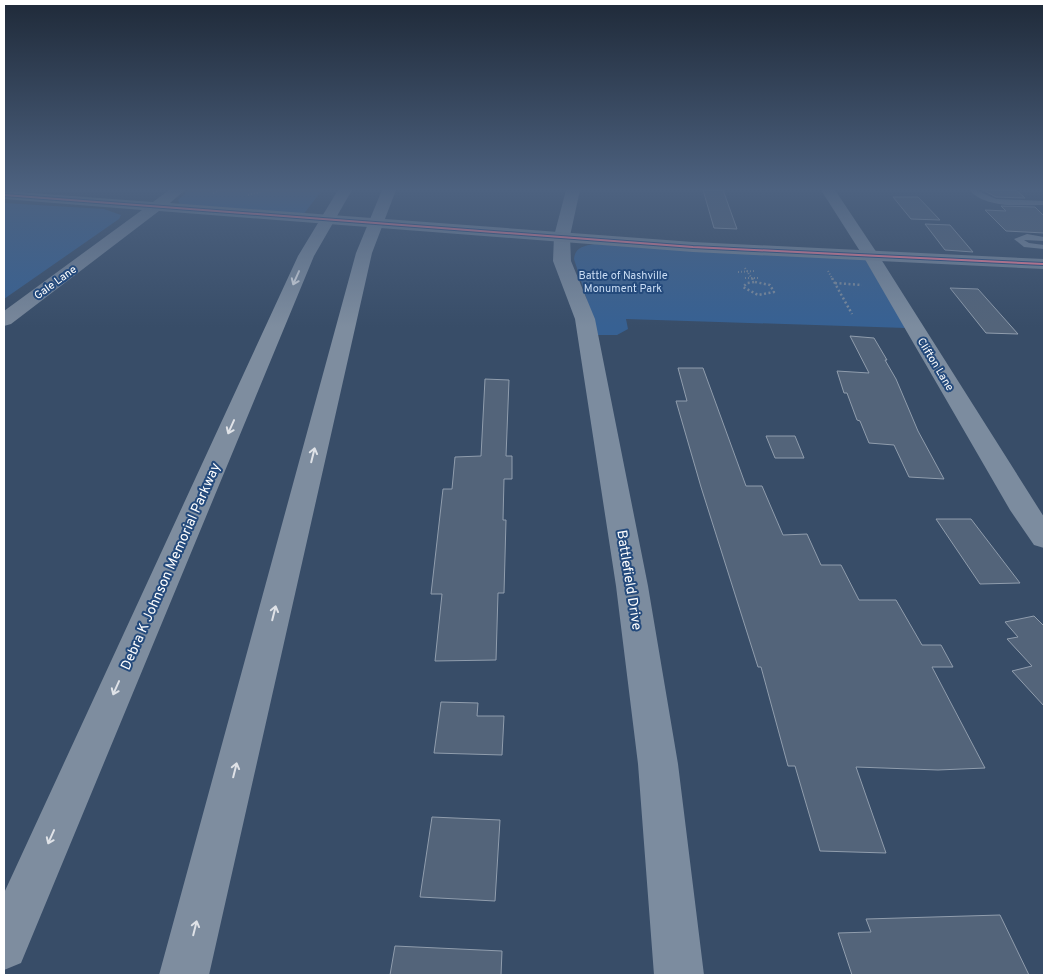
<svg xmlns="http://www.w3.org/2000/svg" width="1048" height="979" font-family="Overpass,sans-serif">
  <style>
    .green { fill: #376193 }
    .building { fill: #53647a; stroke: #909dad }
    .lines { fill: none; stroke-linecap: round; stroke-linejoin: round }
    .path-far1 { stroke: #7c8c9f; stroke-width: 2; stroke-dasharray: 1 2; stroke-linecap: butt }
    .path { stroke: #7c8c9f; stroke-width: 2.5; stroke-dasharray: 2 2.5; stroke-linecap: butt }
    .lane { fill: #7c8c9f; fill-rule: evenodd }
    .street { fill: #7c8c9f; fill-rule: evenodd }
    .secondary { fill: #79889b; fill-rule: evenodd }
    .highway { fill: #7e8d9f; fill-rule: evenodd }
    .bus-1-casing { stroke: #244a7c; stroke-width: 4 }
    .bus-1 { stroke: #ff8098; stroke-width: 2 }
    .oneway { stroke: #dfe2e7 }
    .labels { text-anchor: middle; stroke-width: 4; stroke-linejoin: round; paint-order: stroke }
    .far-park-label { font-size: 11px; fill: #caddf4; stroke: #244a7c }
    .far-street-label { font-size: 11px; fill: #fff; stroke: #244a7c }
    .street-label { font-size: 14px; fill: #fff; stroke: #244a7c }
  </style>
  <rect width="100%" height="100%" fill="#384d68"/>
  <g class="green">
    <polygon points="189,190 322,190 303,215 180,204 178,200"/>
    <polygon points="4,203 104,209 121,215 119,219 4,299"/>
    <path d="M594 244 865 259 906 328 626 319 628 329 617 335H598L574 259C575 247 584 246 594 244Z"/>
  </g>
  <g class="building">
    <polygon points="703,190 723,190 737,229 714,228"/>
    <polygon points="983,190 1016,190 1025,198 996,197"/>
    <polygon points="893,197 918,197 940,220 911,219"/>
    <polygon points="1001,206 1035,207 1044,216 1044,233 1006,231 985,210 1006,211"/>
    <polygon points="925,224 950,225 973,252 945,250"/>
    <polygon points="950,288 978,289 1018,334 986,333"/>
    <polygon points="850,336 874,338 887,360 885,360 896,379 918,431 944,479 909,477 894,445 869,443 860,421 857,420 847,393 844,393 837,371 869,373"/>
    <polygon points="678,368 703,368 746,486 762,486 783,535 807,534 821,565 841,565 859,600 896,600 922,645 941,645 953,667 932,667 985,768 938,770 856,767 886,853 820,851 795,766 788,766 761,667 758,667 701,487 676,401 687,401"/>
    <polygon points="485,379 509,380 506,456 512,456 512,479 504,479 503,520 506,520 504,593 498,593 496,660 435,661 442,594 431,594 443,489 452,489 455,457 481,456"/>
    <polygon points="766,436 795,436 804,458 775,458"/>
    <polygon points="936,519 971,519 1020,583 980,584"/>
    <polygon points="1034,616 1044,626 1044,706 1012,671 1032,666 1007,639 1018,637 1005,622"/>
    <polygon points="441,702 478,703 477,716 504,716 502,755 434,753"/>
    <polygon points="432,817 500,820 495,901 420,897"/>
    <polygon points="1000,915 1029,975 852,975 838,933 871,932 866,919"/>
    <polygon points="395,946 502,951 501,975 390,975"/>
  </g>
  <g class="lines">
    <g class="path-far1">
      <polyline points="213,193 222,190"/>
      <polyline points="248,195 269,190"/>
      <polyline points="745,268 753,280"/>
      <polyline points="828,271 833,280"/>
      <polyline points="738,272 755,271"/>
      <polyline points="745,278 759,278"/>
    </g>
    <g class="path">
      <polyline points="752,278 754,282"/>
      <polyline points="832,278 852,314"/>
      <polygon points="755,282 770,285 774,292 758,295 743,287 747,283"/>
      <polyline points="835,283 862,285"/>
    </g>
    <g class="lane">
      <path d="M969 190H976L996 199 1044 201V205C1020 205 987 209 969 190Z"/>
      <polygon points="1027,234 1044,237 1044,241 1024,240 1029,243 1044,245 1044,249 1024,247 1014,239"/>
    </g>
    <g class="street">
      <polygon points="566,190 580,190 570,236 571,261 595,319 648,586 678,764 704,975 654,975 638,764 616,586 575,319 553,261 554,236"/>
      <polygon points="821,190 835,190 879,256 1044,517 1044,548 1034,545 1010,510 863,256"/>
    </g>
    <polygon class="secondary" points="169,190 185,190 170,203 693,242 1044,259 1044,269 693,252 159,211 11,324 4,326 4,311 142,210 4,199 4,191 153,202"/>
    <g class="highway">
      <polygon points="338,190 352,190 314,256 21,963 4,970 4,893 298,256"/>
      <polygon points="382,190 396,190 372,253 209,975 159,975 356,253"/>
    </g>
    <g class="bus-1-casing">
      <polyline id="bus-1" points="4,195 693,247 1044,264"/>
    </g>
    <use href="#bus-1" class="bus-1"/>
  </g>
  <defs><path id="oneway-shaft" d="M-6 0H5M1.5-3L5.5 0L1.5 3" fill="none" stroke-width="1.6" stroke-linecap="round" stroke-linejoin="round" transform="scale(1.25)"/></defs>
  <g class="oneway">
    <use href="#oneway-shaft" transform="translate(296 278) rotate(114)"/>
    <use href="#oneway-shaft" transform="translate(231 427) rotate(114)"/>
    <use href="#oneway-shaft" transform="translate(313 455) rotate(-76)"/>
    <use href="#oneway-shaft" transform="translate(274 613) rotate(-76)"/>
    <use href="#oneway-shaft" transform="translate(116 688) rotate(114)"/>
    <use href="#oneway-shaft" transform="translate(235 770) rotate(-76)"/>
    <use href="#oneway-shaft" transform="translate(51 837) rotate(114)"/>
    <use href="#oneway-shaft" transform="translate(195 928) rotate(-76)"/>
  </g>
  <linearGradient id="sky" x2="0" y2="1"><stop stop-color="#1f2a39"/><stop offset="0.58" stop-color="#4d6280"/><stop offset="1" stop-color="#4d6280" stop-opacity="0"/></linearGradient>
  <rect width="1048" height="327" fill="url(#sky)"/>
  <g class="labels">
    <g class="far-park-label">
      <text x="623" y="279">Battle of Nashville<tspan x="623" dy="13">Monument Park</tspan></text>
    </g>
    <g class="far-street-label">
      <text transform="translate(55 282) rotate(-36)" y="4">Gale Lane</text>
      <text transform="translate(936 364) rotate(59)" y="4">Clifton Lane</text>
    </g>
    <g class="street-label">
      <text transform="translate(170 566) rotate(-66)" y="5">Debra K Johnson Memorial Parkway</text>
      <text transform="translate(630 580) rotate(81)" y="5">Battlefield Drive</text>
    </g>
  </g>
  <rect width="1048" height="979" fill="none" stroke="#ffffff" stroke-width="10"/>
</svg>
